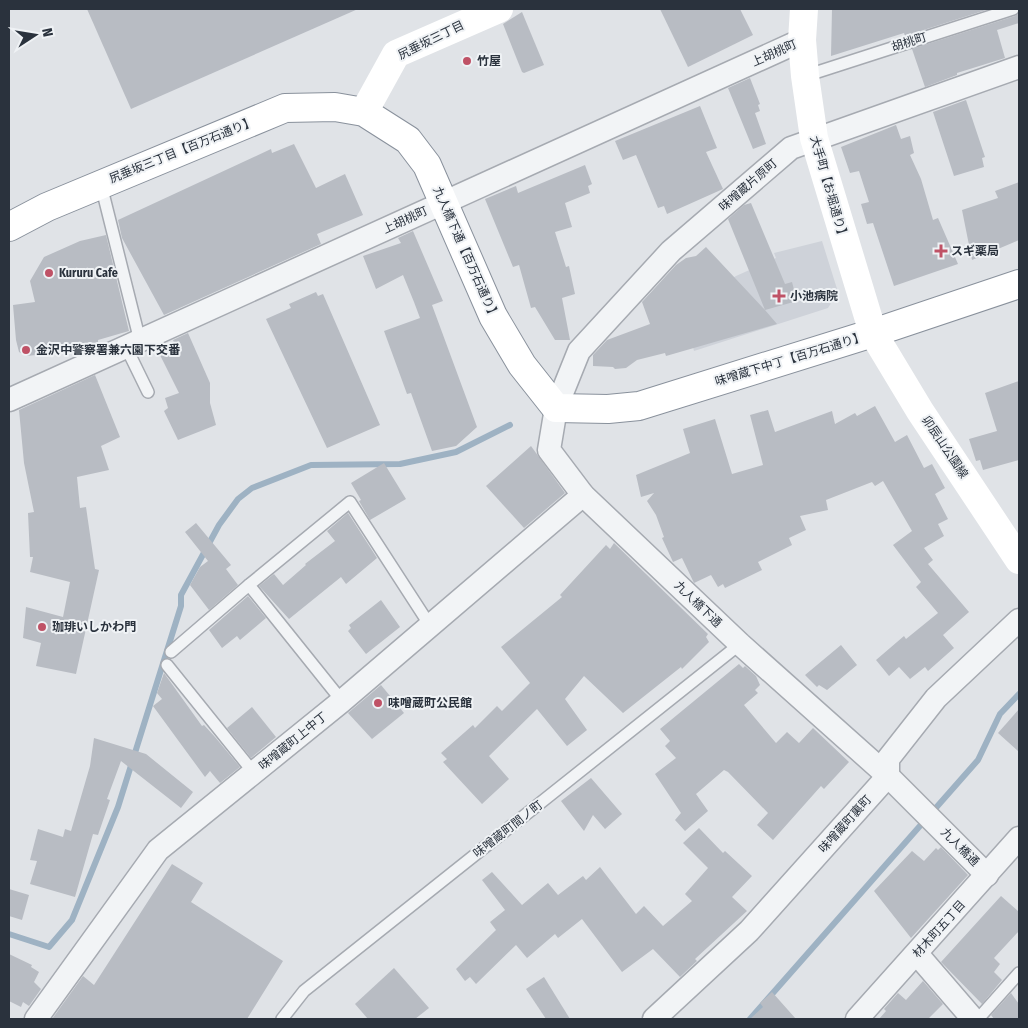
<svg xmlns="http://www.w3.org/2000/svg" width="1028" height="1028" font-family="'Fira Sans Condensed','Noto Sans JP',sans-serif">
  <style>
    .built { fill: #ced2d9 }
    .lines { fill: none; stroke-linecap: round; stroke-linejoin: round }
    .stream { stroke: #9eb2c3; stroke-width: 6 }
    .building { fill: #b8bcc3 }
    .lane-casing { stroke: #a6aab1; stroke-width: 14 }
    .street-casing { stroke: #a6aab1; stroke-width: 25 }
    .highway-casing { stroke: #89919c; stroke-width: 30 }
    .lane { stroke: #f2f4f6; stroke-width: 11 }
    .street { stroke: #f2f4f6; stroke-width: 22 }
    .secondary { stroke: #fff; stroke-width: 28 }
    .highway { stroke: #fff; stroke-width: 28 }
    .poi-dot { fill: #bf5266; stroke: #eff2f5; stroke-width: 2 }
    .labels { text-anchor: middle; stroke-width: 4; stroke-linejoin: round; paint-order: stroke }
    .street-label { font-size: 12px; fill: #2a323d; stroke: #eff2f5 }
    .poi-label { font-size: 12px; font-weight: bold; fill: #2a323d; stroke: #eff2f5; text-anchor: start }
  </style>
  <rect width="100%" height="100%" fill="#e0e3e7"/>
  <polygon class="built" points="822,241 838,292 828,308 694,351 683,310 736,276 776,258 774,253"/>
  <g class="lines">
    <g class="stream">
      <polyline points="9,934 49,947 72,920 118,807 181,606 181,595 219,525 238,499 252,488 311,465 400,464 456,452 510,425"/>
      <polyline points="750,1019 978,760 1000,714 1019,694"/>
    </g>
  </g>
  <g class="building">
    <polygon points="87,9 358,9 131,109"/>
    <polygon points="660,9 740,9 753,35 688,67"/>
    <polygon points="832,9 989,9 905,36 904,33 831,56"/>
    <polygon points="522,12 544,65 524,73 522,72 503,24"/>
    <polygon points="1019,13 1019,23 997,30 1005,58 957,73 957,75 925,87 912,49 1015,16"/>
    <polygon points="750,78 760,104 758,105 760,111 755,113 766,144 753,149 728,88"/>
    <polygon points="966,100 985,157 982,158 984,167 954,176 933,112"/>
    <polygon points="700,106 717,148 706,152 723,189 667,214 664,206 658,208 636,155 623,160 615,141"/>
    <polygon points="896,125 901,139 910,136 914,153 910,155 921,179 933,220 938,218 958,264 894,286 873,223 867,224 861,204 869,202 859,171 850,173 841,147"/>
    <polygon points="294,144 316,188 345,174 363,215 317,234 321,244 164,315 122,238 118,220 271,149 272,153"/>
    <polygon points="585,165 592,184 588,186 590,193 565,203 572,227 555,232 566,267 569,266 575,294 562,298 570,340 555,340 535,307 531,308 519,265 513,267 485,199 516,186 518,193"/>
    <polygon points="1019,182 1019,240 972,260 962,210 998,198 995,191"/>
    <polygon points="751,203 785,284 792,282 797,301 765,310 777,324 666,356 665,353 637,360 626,368 615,369 613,367 593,366 593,355 607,340 650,324 642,302 676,265 686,258 696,256 706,247 765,310 728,219 744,205"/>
    <polygon points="413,231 443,301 432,305 477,427 456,446 432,451 411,393 407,394 384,331 420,318 414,302 403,275 376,289 363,256 401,243 398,238"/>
    <polygon points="106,235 129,331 98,340 98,343 84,345 85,350 26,356 19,352 16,340 13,305 35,302 30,281 44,257 80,241"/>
    <polygon points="316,292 318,296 323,294 380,425 327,448 266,319 291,308 289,304"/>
    <polygon points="188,333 210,383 210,403 216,425 178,440 164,411 168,408 165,398 179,393 159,353 175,345 173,340"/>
    <polygon points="95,375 120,437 101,446 109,470 77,477 80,508 86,507 95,569 99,570 76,674 36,666 41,643 23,638 26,607 63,617 70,582 30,572 33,557 30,557 28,513 34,512 24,463 19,410"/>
    <polygon points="1019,381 1019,460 983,470 980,460 976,461 969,439 997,431 985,393"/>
    <polygon points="875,406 895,442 907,435 924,468 932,464 945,488 935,494 948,519 938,524 944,536 924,548 933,560 928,564 969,612 943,635 954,648 928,671 925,667 910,679 899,667 889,676 876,660 904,636 906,639 938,613 916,587 921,582 893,545 912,531 883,481 875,486 872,482 826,500 828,510 800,516 806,530 789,538 792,545 758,562 762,570 725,588 723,584 718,587 711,575 694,583 682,558 673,562 662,538 664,537 656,515 647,501 654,493 641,497 636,475 690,453 683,429 715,419 732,474 763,465 750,415 768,410 775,432 832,411 835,424 855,413 857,416"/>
    <polygon points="531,446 565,493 524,528 486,486"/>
    <polygon points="384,463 406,499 370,520 359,501 361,500 351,483"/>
    <polygon points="348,513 377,558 346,584 341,577 289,619 259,586 274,574 283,585 306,565 305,564 335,541 327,531"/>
    <polygon points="196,523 231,565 226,569 238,585 209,610 190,585 200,567 208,561 185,532"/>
    <polygon points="614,543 708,634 706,637 709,642 682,669 681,667 623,713 584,676 565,699 587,730 567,746 537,709 489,756 509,779 482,804 443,762 447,759 441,753 473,725 475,728 497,706 502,711 530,683 501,647 562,597 560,595 606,545 610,549"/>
    <polygon points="248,596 266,618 240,640 237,636 222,648 209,630"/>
    <polygon points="381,600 400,627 366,654 348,631 351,628 349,625"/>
    <polygon points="841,645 857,665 827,690 819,685 817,687 805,675"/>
    <polygon points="739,664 743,668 745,666 756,676 760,685 755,690 758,693 744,705 776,743 787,732 799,743 813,728 849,762 824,789 821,786 773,840 757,825 768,813 728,772 724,770 696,794 708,811 685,831 675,820 681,813 655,774 676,758 665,746 670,741 660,729"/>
    <polygon points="164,673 202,726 204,725 215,737 240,767 220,783 210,771 205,777 153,706 162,699 157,693"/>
    <polygon points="381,685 404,713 372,739 348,713"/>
    <polygon points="252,707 276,737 251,758 227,728"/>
    <polygon points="1019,709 1019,752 998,733"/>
    <polygon points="94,738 146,754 193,792 181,808 121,761 107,799 110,800 98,835 93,834 75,897 30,884 37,861 30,860 38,829 63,837 65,829 71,831 90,766"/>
    <polygon points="591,778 622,814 605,829 593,815 584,831 561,801"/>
    <polygon points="699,828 723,853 725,851 752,876 732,897 747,911 695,959 697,961 680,977 653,949 622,972 582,919 558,938 555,934 527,958 516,945 476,984 470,977 465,981 456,969 496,930 490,922 505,910 482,880 492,872 522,905 548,883 558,895 583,876 586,880 600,867 636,914 644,906 663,926 692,901 685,894 708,868 683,843"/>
    <polygon points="941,847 968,875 911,938 874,891 912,851 924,861 936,848 938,850"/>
    <polygon points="172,864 203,883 191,902 283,961 247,1019 52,1019 83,976 94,985"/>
    <polygon points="9,889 29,895 22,920 9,916"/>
    <polygon points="1001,896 1019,912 1019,931 994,958 1000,964 994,972 1002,980 982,1004 941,962"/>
    <polygon points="9,954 32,965 31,967 39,972 34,982 41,989 29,1006 23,1002 21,1007 9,1001"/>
    <polygon points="394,968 429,1008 415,1019 368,1019 355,1004"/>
    <polygon points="544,977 570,1019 546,1019 526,989"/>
    <polygon points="923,981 943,1004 928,1019 879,1019 886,1011 884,1009 898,993 906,1000"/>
    <polygon points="772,992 796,1019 750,1019 763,1007 760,1003"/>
    <polygon points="1011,993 1019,1004 1019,1019 994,1019 991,1015"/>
  </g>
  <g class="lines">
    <g class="lane-casing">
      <g id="lane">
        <polyline points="805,76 1013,9"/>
        <polyline points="101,185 140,341"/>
        <polyline points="126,347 148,392"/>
        <polyline points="171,652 249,585"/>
        <polyline points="167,665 254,773"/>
        <polyline points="342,701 249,585 350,502 431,627"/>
        <polyline points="282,1019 304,991 740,644"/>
        <polyline points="978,1019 1019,973"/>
      </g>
    </g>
    <g class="street-casing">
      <g id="street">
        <polyline points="9,400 802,40"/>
        <polyline points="987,875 888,776 740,644 583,495 549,450 556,408 579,351 671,251 791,148 1019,67"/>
        <polyline points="917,954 973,1019"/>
        <polyline points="36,1019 158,850 342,701 583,495"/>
        <polyline points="654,1019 749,931 888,776 888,759 936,698 1019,620"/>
        <polyline points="857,1019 1019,838"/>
      </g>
    </g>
    <g class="highway-casing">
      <polyline id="highway" points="9,227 47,207 285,108 335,107 364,112 408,140 427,165 493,316 522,365 556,408 608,409 639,406 873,333 1019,284"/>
    </g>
    <use href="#lane" class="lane"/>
    <use href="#street" class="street"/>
    <g class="secondary">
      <polyline points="804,9 802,40 805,76 814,138 873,333 920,411 1019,560"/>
      <polyline points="364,112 396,54 499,9"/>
    </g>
    <use href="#highway" class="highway"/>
  </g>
  <g class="poi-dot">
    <circle cx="467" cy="61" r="5"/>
    <path d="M938.5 243.5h5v5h5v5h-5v5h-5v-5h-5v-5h5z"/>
    <circle cx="49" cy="273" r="5"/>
    <path d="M776.5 288.5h5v5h5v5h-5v5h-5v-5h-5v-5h5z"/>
    <circle cx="26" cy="350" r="5"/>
    <circle cx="42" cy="627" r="5"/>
    <circle cx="378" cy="703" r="5"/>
  </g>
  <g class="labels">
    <g class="street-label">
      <text transform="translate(431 40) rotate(-26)" y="4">尻垂坂三丁目</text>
      <text transform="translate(909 42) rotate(-18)" y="4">胡桃町</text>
      <text transform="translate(774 53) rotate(-24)" y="4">上胡桃町</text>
      <text transform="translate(182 150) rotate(-22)" y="4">尻垂坂三丁目【百万石通り】</text>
      <text transform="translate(748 185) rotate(-41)" y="4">味噌蔵片原町</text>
      <text transform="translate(829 188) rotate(74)" y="4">大手町【お堀通り】</text>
      <text transform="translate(405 220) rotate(-25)" y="4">上胡桃町</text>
      <text transform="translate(466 253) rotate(66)" y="4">九人橋下通【百万石通り】</text>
      <text transform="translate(790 359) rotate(-17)" y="4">味噌蔵下中丁【百万石通り】</text>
      <text transform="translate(945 447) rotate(56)" y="4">卯辰山公園線</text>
      <text transform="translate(698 604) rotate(44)" y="4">九人橋下通</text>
      <text transform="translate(293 741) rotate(-39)" y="4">味噌蔵町上中丁</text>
      <text transform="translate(845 824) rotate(-48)" y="4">味噌蔵町裏町</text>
      <text transform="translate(508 829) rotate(-38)" y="4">味噌蔵町間ノ町</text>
      <text transform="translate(960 847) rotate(45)" y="4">九人橋通</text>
      <text transform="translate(939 929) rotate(-48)" y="4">材木町五丁目</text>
    </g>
    <g class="poi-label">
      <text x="477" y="65">竹屋</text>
      <text x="951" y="255">スギ薬局</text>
      <text x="59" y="277">Kururu Cafe</text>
      <text x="790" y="300">小池病院</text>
      <text x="36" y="354">金沢中警察署兼六園下交番</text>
      <text x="52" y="631">珈琲いしかわ門</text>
      <text x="388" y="707">味噌蔵町公民館</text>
    </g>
  </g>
  <rect width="1028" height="1028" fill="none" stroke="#2a323d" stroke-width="20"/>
  <g transform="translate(35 35) rotate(78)" stroke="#eff2f5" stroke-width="4" paint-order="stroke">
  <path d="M0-4L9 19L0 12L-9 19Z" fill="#2a323d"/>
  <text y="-8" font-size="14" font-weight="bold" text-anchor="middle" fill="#2a323d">N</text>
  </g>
</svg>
